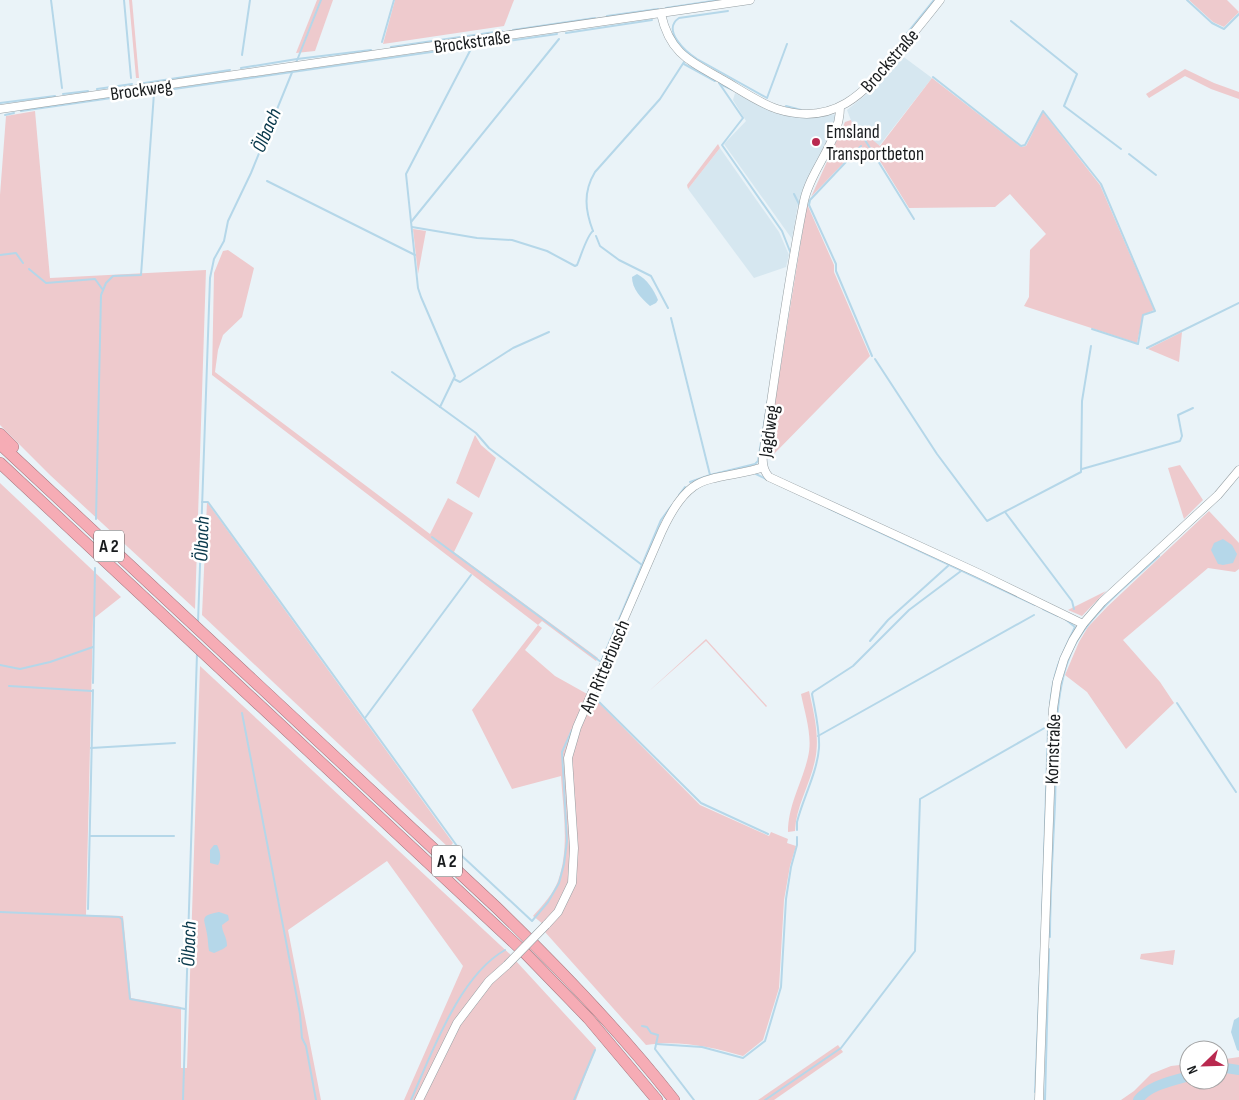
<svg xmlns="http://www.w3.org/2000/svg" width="1239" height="1100" font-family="'Sofia Sans Condensed',sans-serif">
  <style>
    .built { fill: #d6e7f0 }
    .green { fill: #eecacd }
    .water { fill: #b5d7e9 }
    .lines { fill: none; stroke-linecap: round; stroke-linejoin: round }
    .stream { stroke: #b5d7e9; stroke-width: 2 }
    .river { stroke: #b5d7e9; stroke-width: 10 }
    .minor-casing { stroke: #969fa3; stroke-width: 9 }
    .highway-casing { stroke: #a87980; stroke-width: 12 }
    .minor { stroke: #fff; stroke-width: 8 }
    .highway { stroke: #f6acb5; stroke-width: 11 }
    .minor-bridge-casing { stroke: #969fa3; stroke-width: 9; stroke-linecap: butt }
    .minor-bridge { stroke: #fff; stroke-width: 8 }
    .poi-dot { fill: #b9294f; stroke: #fff; stroke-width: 2 }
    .labels { text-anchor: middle; stroke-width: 5; stroke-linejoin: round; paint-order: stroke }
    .shield { fill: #fff; stroke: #5d5f61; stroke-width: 1 }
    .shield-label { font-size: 18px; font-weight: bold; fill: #181b1d }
    .street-label { font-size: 19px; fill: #181b1d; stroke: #fff }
    .poi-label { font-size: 19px; fill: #181b1d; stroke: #fff; text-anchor: start }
    .water-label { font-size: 20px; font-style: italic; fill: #07374a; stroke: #fff }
  </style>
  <rect width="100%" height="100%" fill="#eaf3f8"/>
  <g class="built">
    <polygon points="901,55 932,78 879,146 852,123 847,110 873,89"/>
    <polygon points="735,93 774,113 810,118 836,114 831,138 798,204 792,239 724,144 746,121 733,100"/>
    <polygon points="720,148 779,232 789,255 786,267 754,278 688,189"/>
  </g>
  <g class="green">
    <polygon points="129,0 132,0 139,78 136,78"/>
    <polygon points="317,0 333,0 315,51 296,53"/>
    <polygon points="395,0 514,0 504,26 383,44"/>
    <polygon points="1189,0 1227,0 1239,12 1224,27 1213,22"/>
    <polygon points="1185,69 1214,83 1239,92 1239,99 1211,89 1185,76 1149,98 1146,94"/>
    <polygon points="932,78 1021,147 1026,146 1043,112 1100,185 1154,310 1143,315 1137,343 1024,306 1029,297 1030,250 1046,234 1010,194 995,207 909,208 875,153 873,155 854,152 811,197 845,122 851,120 852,123 880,146"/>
    <polygon points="35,111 50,278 206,270 195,609 50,475 0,425 0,195 6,116"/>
    <polygon points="718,144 720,148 688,189 687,185"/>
    <polygon points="807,204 834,265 834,272 870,356 770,458 766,456"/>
    <polygon points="413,229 426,231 418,274"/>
    <path d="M228 250 254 268 242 317 223 335 218 350 215 372 430 534 448 498 473 513 454 552 598 658 596 661 542 621 538 625 542 628 525 650 555 676 589 695 566 755 571 847 569 882 556 909 543 924 533 916C543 905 553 894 558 881 570 848 563 810 561 776L512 789 472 710 538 625 212 375 214 273 223 251Z"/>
    <polygon points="1182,332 1179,362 1148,349"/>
    <polygon points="475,435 481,445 496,458 479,498 456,483"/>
    <polygon points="1180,465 1203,500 1184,519 1168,468"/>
    <polygon points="0,483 121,597 93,619 86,915 123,916 131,998 181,1007 181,1068 187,1068 200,666 512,956 510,967 516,961 596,1048 576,1100 404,1100 463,966 387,861 288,930 321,1100 0,1100"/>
    <polygon points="207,502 453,843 449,848 202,615"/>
    <polygon points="1209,511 1239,543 1239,569 1235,572 1208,568 1123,640 1160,682 1174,703 1126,749 1087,692 1065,675 1079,642 1088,627 1107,607"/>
    <polygon points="1106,591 1082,616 1068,610"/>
    <polygon points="706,639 767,706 766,707 706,641 648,692"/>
    <path d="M809 691C814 713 820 738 815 760 810 785 796 806 795 831L788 832C788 805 802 783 808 757 813 737 805 714 801 694Z"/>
    <path d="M595 699 700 805 769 836 771 832 788 839 787 843 796 846 790 866 784 900 779 988 763 1040 743 1056C711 1047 680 1040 646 1045L545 932 561 914 575 883 571 759 580 728Z"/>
    <polygon points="1175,950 1173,965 1140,959 1141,954"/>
    <polygon points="838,1045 843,1052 774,1100 758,1100"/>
    <polygon points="1239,1057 1239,1100 1121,1100 1134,1091 1151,1074 1171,1066 1189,1064 1189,1080 1219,1080 1219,1060"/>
  </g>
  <g class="water">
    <path d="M637 274C647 279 654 290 658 300L656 303 650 306C641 298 632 289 632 277Z"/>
    <polygon points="1223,539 1232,545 1237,554 1233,563 1223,565 1218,564 1211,550 1214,543"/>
    <path d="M214 845H217C220 851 222 858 218 865L210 863V850Z"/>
    <path d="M219 912 228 915 229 920 222 925C222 933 227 936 227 946L223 949 214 953 209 951C208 945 208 940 207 934 205 919 198 916 219 912Z"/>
    <polygon points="1239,1017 1239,1051 1237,1050 1231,1032 1234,1020"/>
  </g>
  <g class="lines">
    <g class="stream">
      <polyline points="51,0 62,88"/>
      <polyline points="124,0 131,78"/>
      <polyline points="1187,0 1212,23 1224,29 1239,14"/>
      <polyline points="666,8 719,0"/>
      <path d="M728 11 679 18C661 30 686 52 697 59L767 98 787 44"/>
      <polyline points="607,16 658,9"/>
      <polyline points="1011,21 1077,74 1064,106 1121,149"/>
      <polyline points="513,30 595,18"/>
      <polyline points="566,33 652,20"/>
      <polyline points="382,42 394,0"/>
      <polyline points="391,47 502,31"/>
      <polyline points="242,55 250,0"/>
      <polyline points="296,63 321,0"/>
      <polyline points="684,64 715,81"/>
      <polyline points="241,68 297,59 371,50"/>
      <polyline points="879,68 934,0"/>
      <polyline points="933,77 1021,146 1025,145 1043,111 1101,184 1155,311 1143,315 1138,344 1092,329"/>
      <polyline points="719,83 743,118 722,145 782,231 791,254"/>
      <polyline points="138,84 230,70"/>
      <polyline points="722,85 733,90"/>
      <polyline points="97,89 132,84"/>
      <polyline points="63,94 88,91"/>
      <polyline points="0,103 55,96"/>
      <polyline points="786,106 801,110"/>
      <polyline points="21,111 557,34"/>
      <polyline points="5,115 14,113"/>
      <polyline points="865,140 914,219"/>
      <polyline points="861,146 810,200 809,205 836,264 836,271 872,356"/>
      <polyline points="1129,154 1156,175"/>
      <polyline points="267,181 415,255"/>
      <polyline points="794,194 800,206"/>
      <polyline points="411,222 559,39"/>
      <path d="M412 227 477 238 512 240 547 251 575 266 577 265C581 256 587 235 593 231"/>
      <path d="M593 231C585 210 583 192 595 172L660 99 684 62"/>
      <polyline points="596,236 600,246 619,260 651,276 668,308"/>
      <polyline points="0,255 16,253 23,263"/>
      <polyline points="29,269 46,283 95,279 103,290"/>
      <polyline points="671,318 710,475"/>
      <polyline points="1147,348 1239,303"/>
      <polyline points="875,359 937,454 987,521 1081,472 1082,401 1091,346"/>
      <polyline points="392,372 476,433 489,448 642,565"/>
      <polyline points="454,379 460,382 513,348 549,332"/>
      <polyline points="440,407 455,376 421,297 418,288 406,174 472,47"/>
      <polyline points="1082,469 1180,441 1182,436 1178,415 1193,408"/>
      <polyline points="756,474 766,479"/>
      <polyline points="690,482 710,475 755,464 758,461 768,400"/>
      <polyline points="679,495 685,487"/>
      <polyline points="202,502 208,502 457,846 462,856 532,921 548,902 559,883 564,864 567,841 562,752 572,730"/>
      <polyline points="828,508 1035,605"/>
      <polyline points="1005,512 1072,601 1074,609"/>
      <polyline points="96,519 101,295 106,283 113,276 141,275 154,93"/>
      <polyline points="432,537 601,662"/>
      <polyline points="1043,609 1058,616"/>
      <polyline points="198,623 210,278 214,259 224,241 228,221 251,173 293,70"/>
      <polyline points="870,641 888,620 949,565"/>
      <polyline points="601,662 661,520 672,505"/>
      <polyline points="0,665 20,669 50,662 93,647"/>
      <polyline points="93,683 95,568"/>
      <polyline points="9,686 92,691"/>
      <polyline points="594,697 701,803 768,834"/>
      <polyline points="1177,703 1236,792"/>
      <path d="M1050 705C1053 671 1061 656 1075 627L1065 619"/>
      <polyline points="242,713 300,1014 302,1038 306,1046 316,1100"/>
      <polyline points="365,718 471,575"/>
      <polyline points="818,736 1034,615"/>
      <polyline points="91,748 175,743"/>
      <path d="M797 830V822C803 798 817 773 819 748 820 730 815 711 812 694L813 692 853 666 909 610 961 571"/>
      <polyline points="90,836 174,836"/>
      <polyline points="88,909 93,690"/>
      <polyline points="0,912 119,917 122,919 130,999 185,1009"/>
      <polyline points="1042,920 1048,728"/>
      <path d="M1050 937C1050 893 1053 849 1055 804 1057 752 1051 687 1077 641 1096 609 1132 581 1159 556"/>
      <polyline points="642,1026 647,1027 651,1033 658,1035 655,1049 694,1100"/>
      <polyline points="656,1044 702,1047 743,1058 765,1041 781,987 786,899 791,867 797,845 797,837"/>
      <polyline points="1035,1092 1041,949"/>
      <polyline points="183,1100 197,653"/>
      <path d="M411 1100C432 1053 459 976 505 950"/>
      <polyline points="574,1100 595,1050"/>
      <polyline points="765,1100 841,1048 915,951 920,799 1048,726"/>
      <polyline points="1045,1100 1049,949"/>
    </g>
    <g class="river">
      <polyline points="1219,1067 1239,1070"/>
      <path d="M1138 1100C1149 1085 1172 1081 1189 1076"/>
    </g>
    <g class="minor-casing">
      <g id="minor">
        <path d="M661 14C670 54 690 61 723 80 739 89 759 103 777 109 834 127 864 94 897 53 912 35 926 18 940 0"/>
        <path d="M840 107C840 142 811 168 804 201 787 285 776 371 763 456 762 464 763 470 769 477L978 573 1083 624"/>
        <polyline points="0,109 750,0"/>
        <path d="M546 925 558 912 572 883 574 848 568 758 577 727 662 531C669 516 679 497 693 487 708 475 744 475 763 467"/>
        <polyline points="419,1100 457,1023 489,981 507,965"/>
        <polyline points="1039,1100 1053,709 1057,682 1064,659 1073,640 1083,624 1102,602 1218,495 1239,470"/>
      </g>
    </g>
    <g class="highway-casing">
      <g id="highway">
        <polyline points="0,434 13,447"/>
        <path d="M0 444 496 907C559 968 620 1031 674 1100"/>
        <polyline points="0,463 525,953 588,1018 657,1100"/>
      </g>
    </g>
    <use href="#minor" class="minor"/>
    <use href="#highway" class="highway"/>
    <g class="minor-bridge-casing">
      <polyline id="minor-bridge" points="507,965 546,925"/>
    </g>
    <use href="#minor-bridge" class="minor-bridge"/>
  </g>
  <circle class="poi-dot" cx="816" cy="142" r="5"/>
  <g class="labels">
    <g class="shield">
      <rect x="94" y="530.5" width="30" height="31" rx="4"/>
      <rect x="432" y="845.5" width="30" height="31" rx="4"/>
    </g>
    <g class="shield-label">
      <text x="109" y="552">A 2</text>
      <text x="447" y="867">A 2</text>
    </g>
    <g class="street-label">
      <text transform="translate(472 41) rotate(-8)" y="7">Brockstraße</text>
      <text transform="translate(889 60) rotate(-49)" y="7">Brockstraße</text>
      <text transform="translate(141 89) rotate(-8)" y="7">Brockweg</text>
      <text transform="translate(768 431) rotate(-82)" y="7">Jagdweg</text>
      <text transform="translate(604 666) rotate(-67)" y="7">Am Ritterbusch</text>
      <text transform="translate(1052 749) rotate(-88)" y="7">Kornstraße</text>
    </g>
    <g class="poi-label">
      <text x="826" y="138">Emsland<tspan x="826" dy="22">Transportbeton</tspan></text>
    </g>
    <g class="water-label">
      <text transform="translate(266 130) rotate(-67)" y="7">Ölbach</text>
      <text transform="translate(201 539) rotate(-88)" y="7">Ölbach</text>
      <text transform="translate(188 944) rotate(-88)" y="7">Ölbach</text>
    </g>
  </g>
  <g transform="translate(1204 1065) rotate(247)"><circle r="24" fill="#ffffff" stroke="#a3a4a5"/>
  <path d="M0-4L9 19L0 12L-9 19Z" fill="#b9294f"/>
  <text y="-8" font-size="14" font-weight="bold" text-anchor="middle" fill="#181b1d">N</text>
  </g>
</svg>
